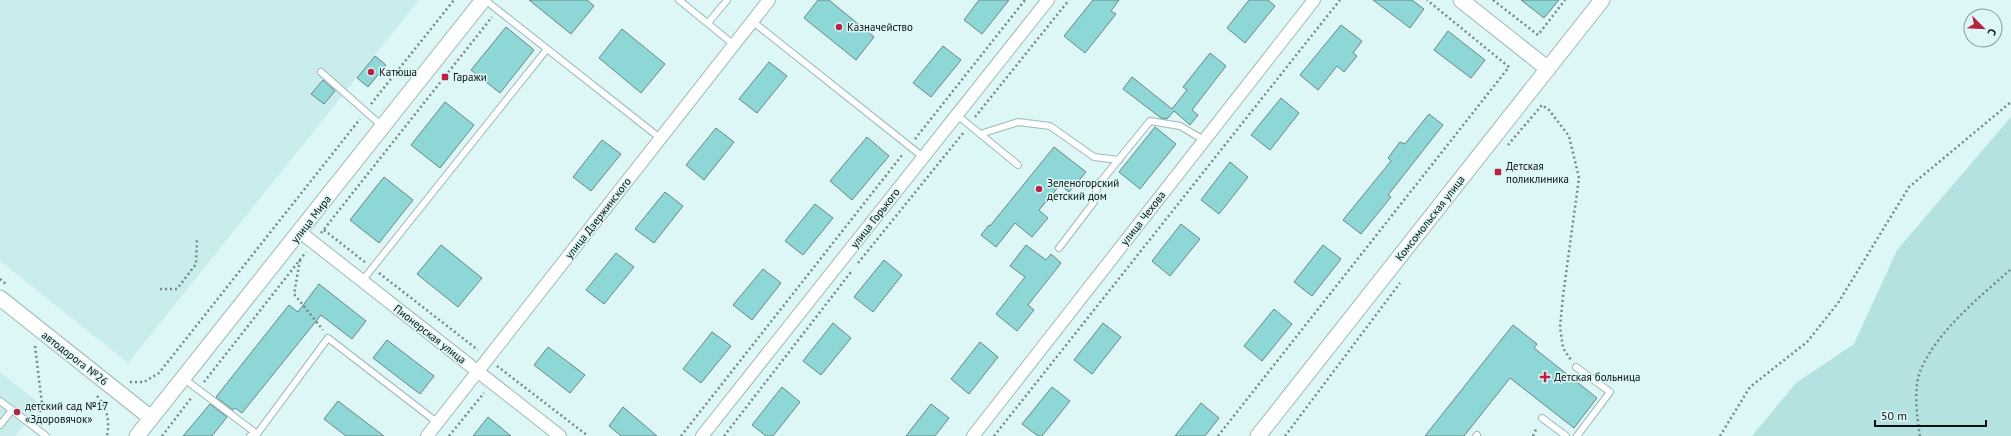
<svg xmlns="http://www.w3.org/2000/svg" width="2011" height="436" font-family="'PT Sans',sans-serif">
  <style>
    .built { fill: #c9edec }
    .green { fill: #b3e2e0 }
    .building { fill: #8dd8d7; stroke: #6c8584 }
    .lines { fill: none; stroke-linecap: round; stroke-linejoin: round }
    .service-casing { stroke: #a0b9b8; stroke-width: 8 }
    .minor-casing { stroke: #a0b9b8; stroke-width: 14 }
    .tertiary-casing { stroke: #a0b9b8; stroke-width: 17 }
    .path { stroke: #768887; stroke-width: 2.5; stroke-dasharray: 2 3; stroke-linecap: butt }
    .service { stroke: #fff; stroke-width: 6 }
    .minor { stroke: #fff; stroke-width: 12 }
    .tertiary { stroke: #fff; stroke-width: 15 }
    .poi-dot { fill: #b52345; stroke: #dcf7f6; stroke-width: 1.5 }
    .labels { text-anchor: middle; stroke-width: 3; stroke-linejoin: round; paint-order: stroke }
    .poi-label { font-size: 11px; fill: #081110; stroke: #dcf7f6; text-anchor: start }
    .street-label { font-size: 11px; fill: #081110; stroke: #dcf7f6 }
  </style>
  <rect width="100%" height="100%" fill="#dcf7f6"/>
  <g class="built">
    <polygon points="0,0 419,0 128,363 0,261"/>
    <polygon points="0,372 40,404 15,436 0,436"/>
  </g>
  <polygon class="green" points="2011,117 2011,436 1752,436 1796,383 1854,344 1897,250"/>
  <g class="building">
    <polygon points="529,0 587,0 594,6 571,34"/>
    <polygon points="818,0 829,0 874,37 856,60 804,18"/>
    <polygon points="979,0 1009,0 982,34 964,20"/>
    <polygon points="1093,0 1119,0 1111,11 1116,14 1085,53 1064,36"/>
    <polygon points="1249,0 1268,0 1275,6 1245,43 1227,28"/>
    <polygon points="1373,0 1412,0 1424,9 1410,28"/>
    <polygon points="1521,0 1559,0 1544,18"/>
    <polygon points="1341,25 1362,41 1353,53 1357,56 1344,72 1337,66 1318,90 1300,75"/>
    <polygon points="506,27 534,50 500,93 471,70"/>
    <polygon points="622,29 665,64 641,93 599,58"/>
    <polygon points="1448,31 1485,60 1471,78 1434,50"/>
    <polygon points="943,46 961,60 931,97 913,83"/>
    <polygon points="1210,53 1226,66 1192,110 1198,115 1190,125 1174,111 1167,119 1161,118 1123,89 1132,77 1172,109 1187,90 1183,87"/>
    <polygon points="375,56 386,65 368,87 357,78"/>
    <polygon points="769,62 787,76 757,113 739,99"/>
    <polygon points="323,80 335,91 324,104 311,94"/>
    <polygon points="1281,98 1299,113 1270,150 1251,135"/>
    <polygon points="445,102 474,125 440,168 411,145"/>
    <polygon points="1429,114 1443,125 1388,195 1391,197 1361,234 1343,220 1391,161 1388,158 1400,142 1405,144"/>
    <polygon points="1155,127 1176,144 1140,189 1119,172"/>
    <polygon points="716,128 734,142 704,180 686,165"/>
    <polygon points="867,137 889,156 852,200 830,181"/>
    <polygon points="602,140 621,154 591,191 573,177"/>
    <polygon points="1054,147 1086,172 1069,192 1060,185 1039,210 1048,218 1032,237 1015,223 996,247 981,235 989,225 990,226"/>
    <polygon points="1230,162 1248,177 1219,214 1201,200"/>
    <polygon points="384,177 413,200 379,243 350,220"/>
    <polygon points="665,192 683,206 654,243 635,229"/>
    <polygon points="815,204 833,218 803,255 785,241"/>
    <polygon points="1181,224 1200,239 1170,276 1152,261"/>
    <polygon points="441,245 482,278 458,307 417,274"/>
    <polygon points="1026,245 1046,260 1051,254 1061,263 1028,305 1034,310 1017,331 996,314 1025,277 1010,266"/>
    <polygon points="1323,245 1341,259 1312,296 1294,282"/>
    <polygon points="616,253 634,267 604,304 586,290"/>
    <polygon points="884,260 902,275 873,312 854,297"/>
    <polygon points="763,269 781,283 752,320 733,305"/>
    <polygon points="319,284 366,321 352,339 321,315 242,413 235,408 233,410 216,397 289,305 298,312"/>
    <polygon points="1274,309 1292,324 1262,361 1244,346"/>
    <polygon points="833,323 851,338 821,375 803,361"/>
    <polygon points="1103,323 1121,337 1092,374 1074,360"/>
    <polygon points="1513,325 1537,344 1534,348 1597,398 1574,428 1510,378 1464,436 1425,436"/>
    <polygon points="712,332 731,346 701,383 683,369"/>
    <polygon points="387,340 434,376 420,394 373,358"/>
    <polygon points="980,342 998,357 969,394 951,379"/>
    <polygon points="548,347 585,375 570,393 534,365"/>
    <polygon points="782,387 800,402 773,436 766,436 752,425"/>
    <polygon points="1052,387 1070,401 1042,436 1038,436 1022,424"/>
    <polygon points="338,401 384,436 346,436 324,419"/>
    <polygon points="1201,403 1219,418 1205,436 1175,436"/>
    <polygon points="210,404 227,417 212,436 183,436"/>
    <polygon points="931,404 949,418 935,436 906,436"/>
    <polygon points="623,407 657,436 621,436 609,426"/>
    <polygon points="488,417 511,436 473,436"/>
  </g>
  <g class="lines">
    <g class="service-casing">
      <g id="service">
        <polyline points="485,0 660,138"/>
        <polyline points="679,0 733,44"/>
        <polyline points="752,21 923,157"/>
        <polyline points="708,23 727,0"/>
        <polyline points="321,72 382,126"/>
        <polyline points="957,115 1018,165"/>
        <polyline points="980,134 1018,122 1050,126 1094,157 1119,160"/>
        <polyline points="1059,248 1094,202 1098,185 1150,121 1180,126 1204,140"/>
        <polyline points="362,281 547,49"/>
        <polyline points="1576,367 1610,392 1577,436"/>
        <polyline points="183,378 257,434"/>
        <polyline points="0,401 46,436"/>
        <polyline points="1542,418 1566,436"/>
        <polyline points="0,425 12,410"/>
        <polyline points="250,436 257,434 328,338 438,423"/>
        <polyline points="1476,436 1477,435"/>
      </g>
    </g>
    <g class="minor-casing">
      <g id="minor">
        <polyline points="300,232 560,436"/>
        <polyline points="427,436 769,0"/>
        <polyline points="702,436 1048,0"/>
        <polyline points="973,436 1314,0"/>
      </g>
    </g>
    <g class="tertiary-casing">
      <g id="tertiary">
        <polyline points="1461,0 1548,69"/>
        <polyline points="0,298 151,418"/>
        <polyline points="137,436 483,0"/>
        <polyline points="1258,436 1602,0"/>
      </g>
    </g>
    <g class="path">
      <polyline points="1493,0 1538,35 1565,0"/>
      <polyline points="371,104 454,0"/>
      <polyline points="975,117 1069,0"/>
      <polyline points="915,139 1025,0"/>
      <polyline points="1508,145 1542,105 1549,110 1569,136 1579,178 1563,296 1560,327 1563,348 1571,360"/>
      <polyline points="324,230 366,263"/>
      <polyline points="321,233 492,17"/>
      <polyline points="300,260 294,294 323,330"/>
      <polyline points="858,263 964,132"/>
      <polyline points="379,273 478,350"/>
      <polyline points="0,279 7,285"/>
      <polyline points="160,289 177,289 196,264 197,239"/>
      <polyline points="35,346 42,404 38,418"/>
      <polyline points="497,366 588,436"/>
      <polyline points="130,382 144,382 159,373 360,119"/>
      <polyline points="204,382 306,252"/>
      <path d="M97 396C107 407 110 421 107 436"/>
      <polyline points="162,436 192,397"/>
      <polyline points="449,436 484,393"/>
      <polyline points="681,436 903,154"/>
      <polyline points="724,436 851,272"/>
      <polyline points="994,436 1340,0"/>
      <polyline points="1218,436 1509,67 1427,0"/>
      <polyline points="1285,436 1400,283"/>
      <polyline points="1533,436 1537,427"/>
      <polyline points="1720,436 1750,387 1807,342 1838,303 1909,187 2011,102"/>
      <path d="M1920 436C1917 418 1913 387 1921 369 1939 329 1979 298 2011 269"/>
    </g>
    <use href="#service" class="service"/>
    <use href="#minor" class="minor"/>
    <use href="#tertiary" class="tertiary"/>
  </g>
  <g class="poi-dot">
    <circle cx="839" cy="27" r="4"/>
    <circle cx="371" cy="72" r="4"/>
    <rect x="441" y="73" width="8" height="8" rx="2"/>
    <rect x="1494" y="168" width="8" height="8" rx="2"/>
    <circle cx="1039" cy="189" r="4"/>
    <path d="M1543 371h4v4h4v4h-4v4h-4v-4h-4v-4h4z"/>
    <circle cx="17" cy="412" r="4"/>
  </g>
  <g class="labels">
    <g class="poi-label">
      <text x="847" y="31">Казначейство</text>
      <text x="379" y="76">Катюша</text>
      <text x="453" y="81">Гаражи</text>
      <text x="1506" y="170">Детская<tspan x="1506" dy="13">поликлиника</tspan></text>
      <text x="1047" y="187">Зеленогорский<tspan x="1047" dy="13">детский дом</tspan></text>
      <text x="1554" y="381">Детская больница</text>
      <text x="25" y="410">детский сад №17<tspan x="25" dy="13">«Здоровячок»</tspan></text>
    </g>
    <g class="street-label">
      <text transform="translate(598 218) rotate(-52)" y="4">улица Дзержинского</text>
      <text transform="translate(875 218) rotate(-52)" y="4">улица Горького</text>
      <text transform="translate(1143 218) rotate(-52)" y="4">улица Чехова</text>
      <text transform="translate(1430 218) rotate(-52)" y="4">Комсомольская улица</text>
      <text transform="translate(311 219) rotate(-52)" y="4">улица Мира</text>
      <text transform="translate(430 334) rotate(38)" y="4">Пионерская улица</text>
      <text transform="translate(75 358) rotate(38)" y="4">автодорога №26</text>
    </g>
  </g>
  <g transform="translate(1983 28) rotate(114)"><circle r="19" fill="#dcf7f6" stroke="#879b9a"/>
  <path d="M0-3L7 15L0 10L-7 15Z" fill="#b52345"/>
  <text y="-6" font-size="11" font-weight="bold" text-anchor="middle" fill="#081110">С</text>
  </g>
  <path d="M1875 420v6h111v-6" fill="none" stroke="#081110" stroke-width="2"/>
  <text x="1881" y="420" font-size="12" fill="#081110" stroke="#dcf7f6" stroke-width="3" paint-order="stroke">50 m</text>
</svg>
